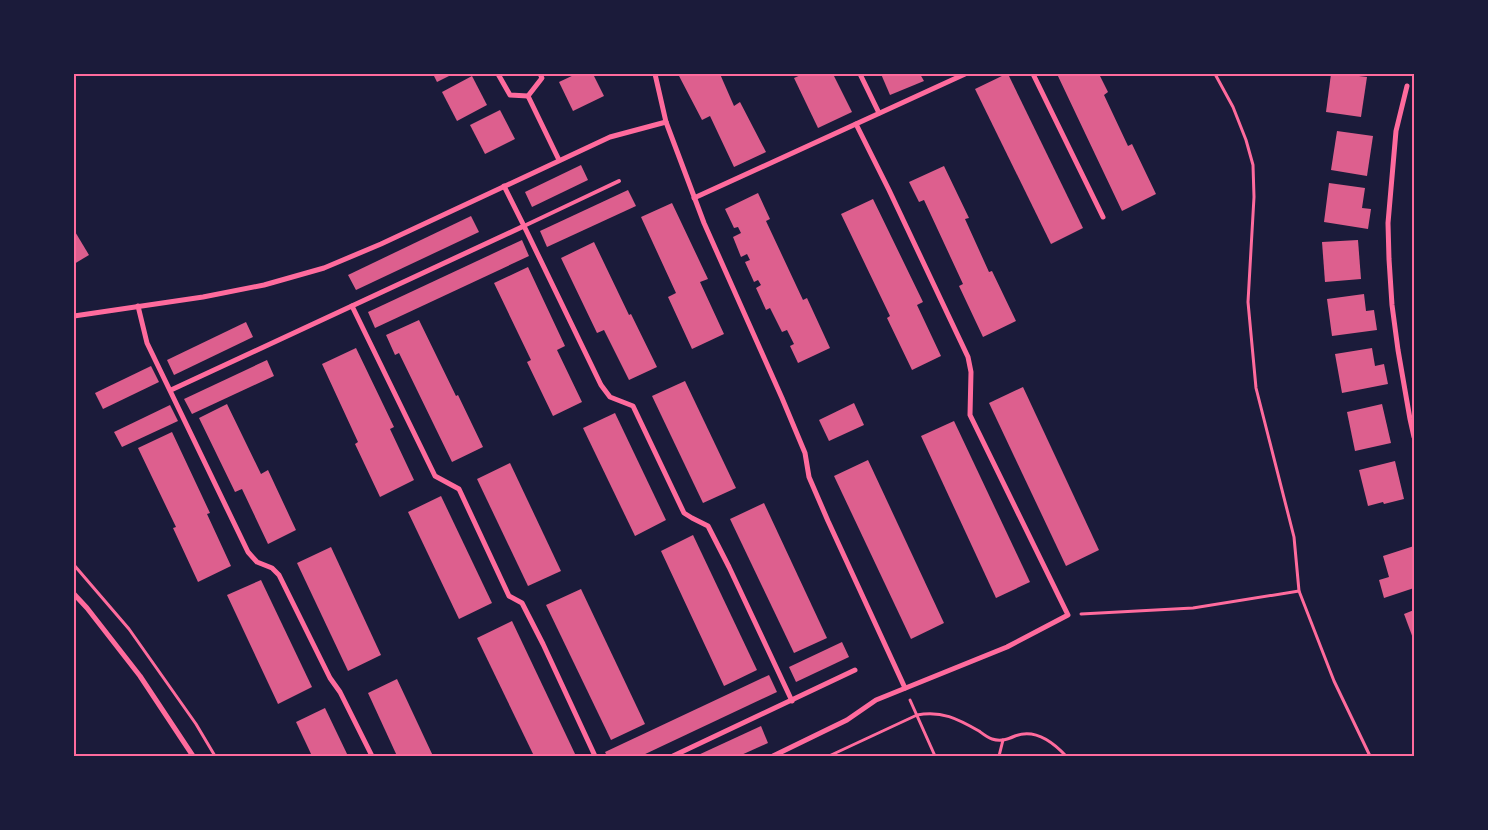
<svg xmlns="http://www.w3.org/2000/svg" width="1488" height="830" font-family="Manrope,sans-serif">
  <style>
    .building { fill: #dd5f8e }
    .lines { fill: none; stroke-linecap: round; stroke-linejoin: round }
    .path { stroke: #ff6b9d; stroke-width: 3 }
    .service { stroke: #ff6b9d; stroke-width: 4 }
    .minor { stroke: #ff6b9d; stroke-width: 5 }
    .neatline { fill: none; stroke: #ff6b9d; stroke-width: 2 }
  </style>
  <rect width="100%" height="100%" fill="#1b1b3a"/>
  <g class="building">
    <polygon points="433,74 453,74 437,82"/>
    <polygon points="576,74 593,74 604,96 573,111 559,82"/>
    <polygon points="678,74 720,74 734,106 740,102 766,152 734,167 710,116 702,120"/>
    <polygon points="803,74 833,74 852,112 818,128 794,78"/>
    <polygon points="881,74 920,74 924,81 890,95"/>
    <polygon points="1006,74 1008,74 1083,228 1051,244 975,89"/>
    <polygon points="1057,74 1099,74 1108,92 1104,95 1128,146 1132,144 1156,194 1122,211"/>
    <polygon points="1331,74 1343,74 1367,77 1361,117 1326,112"/>
    <polygon points="472,76 487,105 457,121 442,92"/>
    <polygon points="500,110 515,139 485,154 470,125"/>
    <polygon points="1337,131 1373,136 1367,176 1331,170"/>
    <polygon points="581,165 588,180 532,207 525,192"/>
    <polygon points="944,166 969,218 965,219 989,272 992,271 1016,321 983,337 959,286 963,284 924,200 919,202 909,182"/>
    <polygon points="1329,183 1365,188 1362,208 1371,209 1368,229 1324,222"/>
    <polygon points="628,190 636,206 547,247 540,231"/>
    <polygon points="758,193 770,219 766,221 803,300 807,298 830,348 798,363 790,346 794,344 787,330 782,332 770,308 766,310 756,288 761,285 758,280 754,282 745,262 750,260 747,254 741,257 733,237 741,233 738,227 734,228 725,209"/>
    <polygon points="873,199 923,302 917,305 941,356 912,370 887,318 890,316 841,214"/>
    <polygon points="672,203 708,279 700,282 724,334 692,349 668,297 676,293 641,217"/>
    <polygon points="471,216 479,232 356,290 348,275"/>
    <polygon points="74,230 89,255 74,264"/>
    <polygon points="522,240 529,256 375,328 368,312"/>
    <polygon points="1358,240 1361,279 1325,282 1322,242"/>
    <polygon points="594,242 629,315 631,314 657,367 629,380 604,330 597,333 561,258"/>
    <polygon points="528,267 565,346 557,350 582,402 553,416 527,362 531,360 494,283"/>
    <polygon points="1364,294 1366,311 1374,310 1377,330 1332,336 1327,299"/>
    <polygon points="419,320 456,396 458,395 483,447 452,462 399,353 395,355 386,335"/>
    <polygon points="246,322 253,337 174,375 167,360"/>
    <polygon points="356,348 394,427 390,429 414,480 380,497 355,444 358,442 322,364"/>
    <polygon points="1372,348 1375,366 1384,364 1388,384 1342,393 1335,354"/>
    <polygon points="267,360 274,376 192,414 184,399"/>
    <polygon points="151,366 159,382 103,409 95,393"/>
    <polygon points="685,381 736,488 703,503 652,396"/>
    <polygon points="1023,387 1099,550 1066,566 989,403"/>
    <polygon points="854,403 864,425 829,441 819,420"/>
    <polygon points="227,404 261,474 268,470 296,530 268,544 242,489 235,492 199,418"/>
    <polygon points="1382,404 1391,443 1355,451 1347,412"/>
    <polygon points="170,405 178,421 122,447 114,432"/>
    <polygon points="615,413 666,520 635,536 583,428"/>
    <polygon points="954,421 1030,582 996,598 921,436"/>
    <polygon points="172,432 210,513 207,514 231,566 198,582 173,528 176,527 138,448"/>
    <polygon points="868,460 944,623 911,639 834,476"/>
    <polygon points="1395,461 1404,499 1384,504 1383,502 1368,506 1359,470"/>
    <polygon points="510,463 561,571 528,586 477,479"/>
    <polygon points="441,496 492,603 459,619 408,512"/>
    <polygon points="764,503 827,638 794,653 730,519"/>
    <polygon points="693,535 757,670 724,686 661,551"/>
    <polygon points="1414,546 1414,588 1384,598 1379,580 1389,577 1383,556"/>
    <polygon points="331,547 381,655 348,671 297,563"/>
    <polygon points="261,580 312,687 278,704 227,595"/>
    <polygon points="581,589 645,724 611,740 546,605"/>
    <polygon points="1414,610 1414,641 1404,614"/>
    <polygon points="512,621 576,756 534,756 477,638"/>
    <polygon points="842,642 849,657 796,682 789,667"/>
    <polygon points="769,675 777,692 641,756 607,756 605,752"/>
    <polygon points="397,679 433,756 397,756 368,693"/>
    <polygon points="325,708 348,756 312,756 296,722"/>
    <polygon points="761,726 768,743 739,756 696,756"/>
  </g>
  <g class="lines">
    <g class="path">
      <polyline points="1215,74 1233,107 1246,140 1253,165 1254,197 1248,302 1256,388 1294,537 1299,591 1334,681 1370,756"/>
      <polyline points="74,565 129,629 196,724 215,756"/>
      <polyline points="1081,614 1193,608 1299,591"/>
      <polyline points="910,700 935,756"/>
      <path d="M829 756 917 715C941 710 958 719 979 731 983 734 988 738 992 739 1001 742 1008 739 1015 736 1035 728 1053 742 1066 756"/>
      <polyline points="999,756 1003,740"/>
    </g>
    <polyline class="service" points="524,226 619,181"/>
    <g class="minor">
      <polyline points="498,74 510,95 528,96"/>
      <polyline points="540,74 542,78 528,96 559,160"/>
      <polyline points="655,74 666,122 704,223 782,398 805,453 809,477 828,521 905,688"/>
      <polyline points="860,74 879,113"/>
      <polyline points="1033,74 1103,217"/>
      <polyline points="1407,86 1396,131 1388,223 1389,259 1392,305 1398,350 1410,419 1414,437"/>
      <polyline points="694,198 965,74"/>
      <polyline points="524,226 601,385 610,397 633,406 684,513 692,518 708,526 729,567 792,701"/>
      <polyline points="138,306 147,343 248,552 257,562 272,568 279,575 330,678 340,692 372,756"/>
      <polyline points="352,306 435,476 459,489 509,596 522,603 543,644 595,756"/>
      <polyline points="74,316 203,297 264,285 324,268 381,244 610,137 666,122"/>
      <polyline points="171,390 524,226 504,186"/>
      <polyline points="74,594 87,608 140,676 193,756"/>
      <polyline points="673,756 855,670"/>
      <polyline points="773,756 847,720 876,700 1007,647 1068,615 970,415 971,372 968,357 889,190 856,124"/>
    </g>
  </g>
  <rect width="1488" height="830" fill="none" stroke="#1b1b3a" stroke-width="150"/>
  <rect x="75" y="75" width="1338" height="680" class="neatline"/>
</svg>
